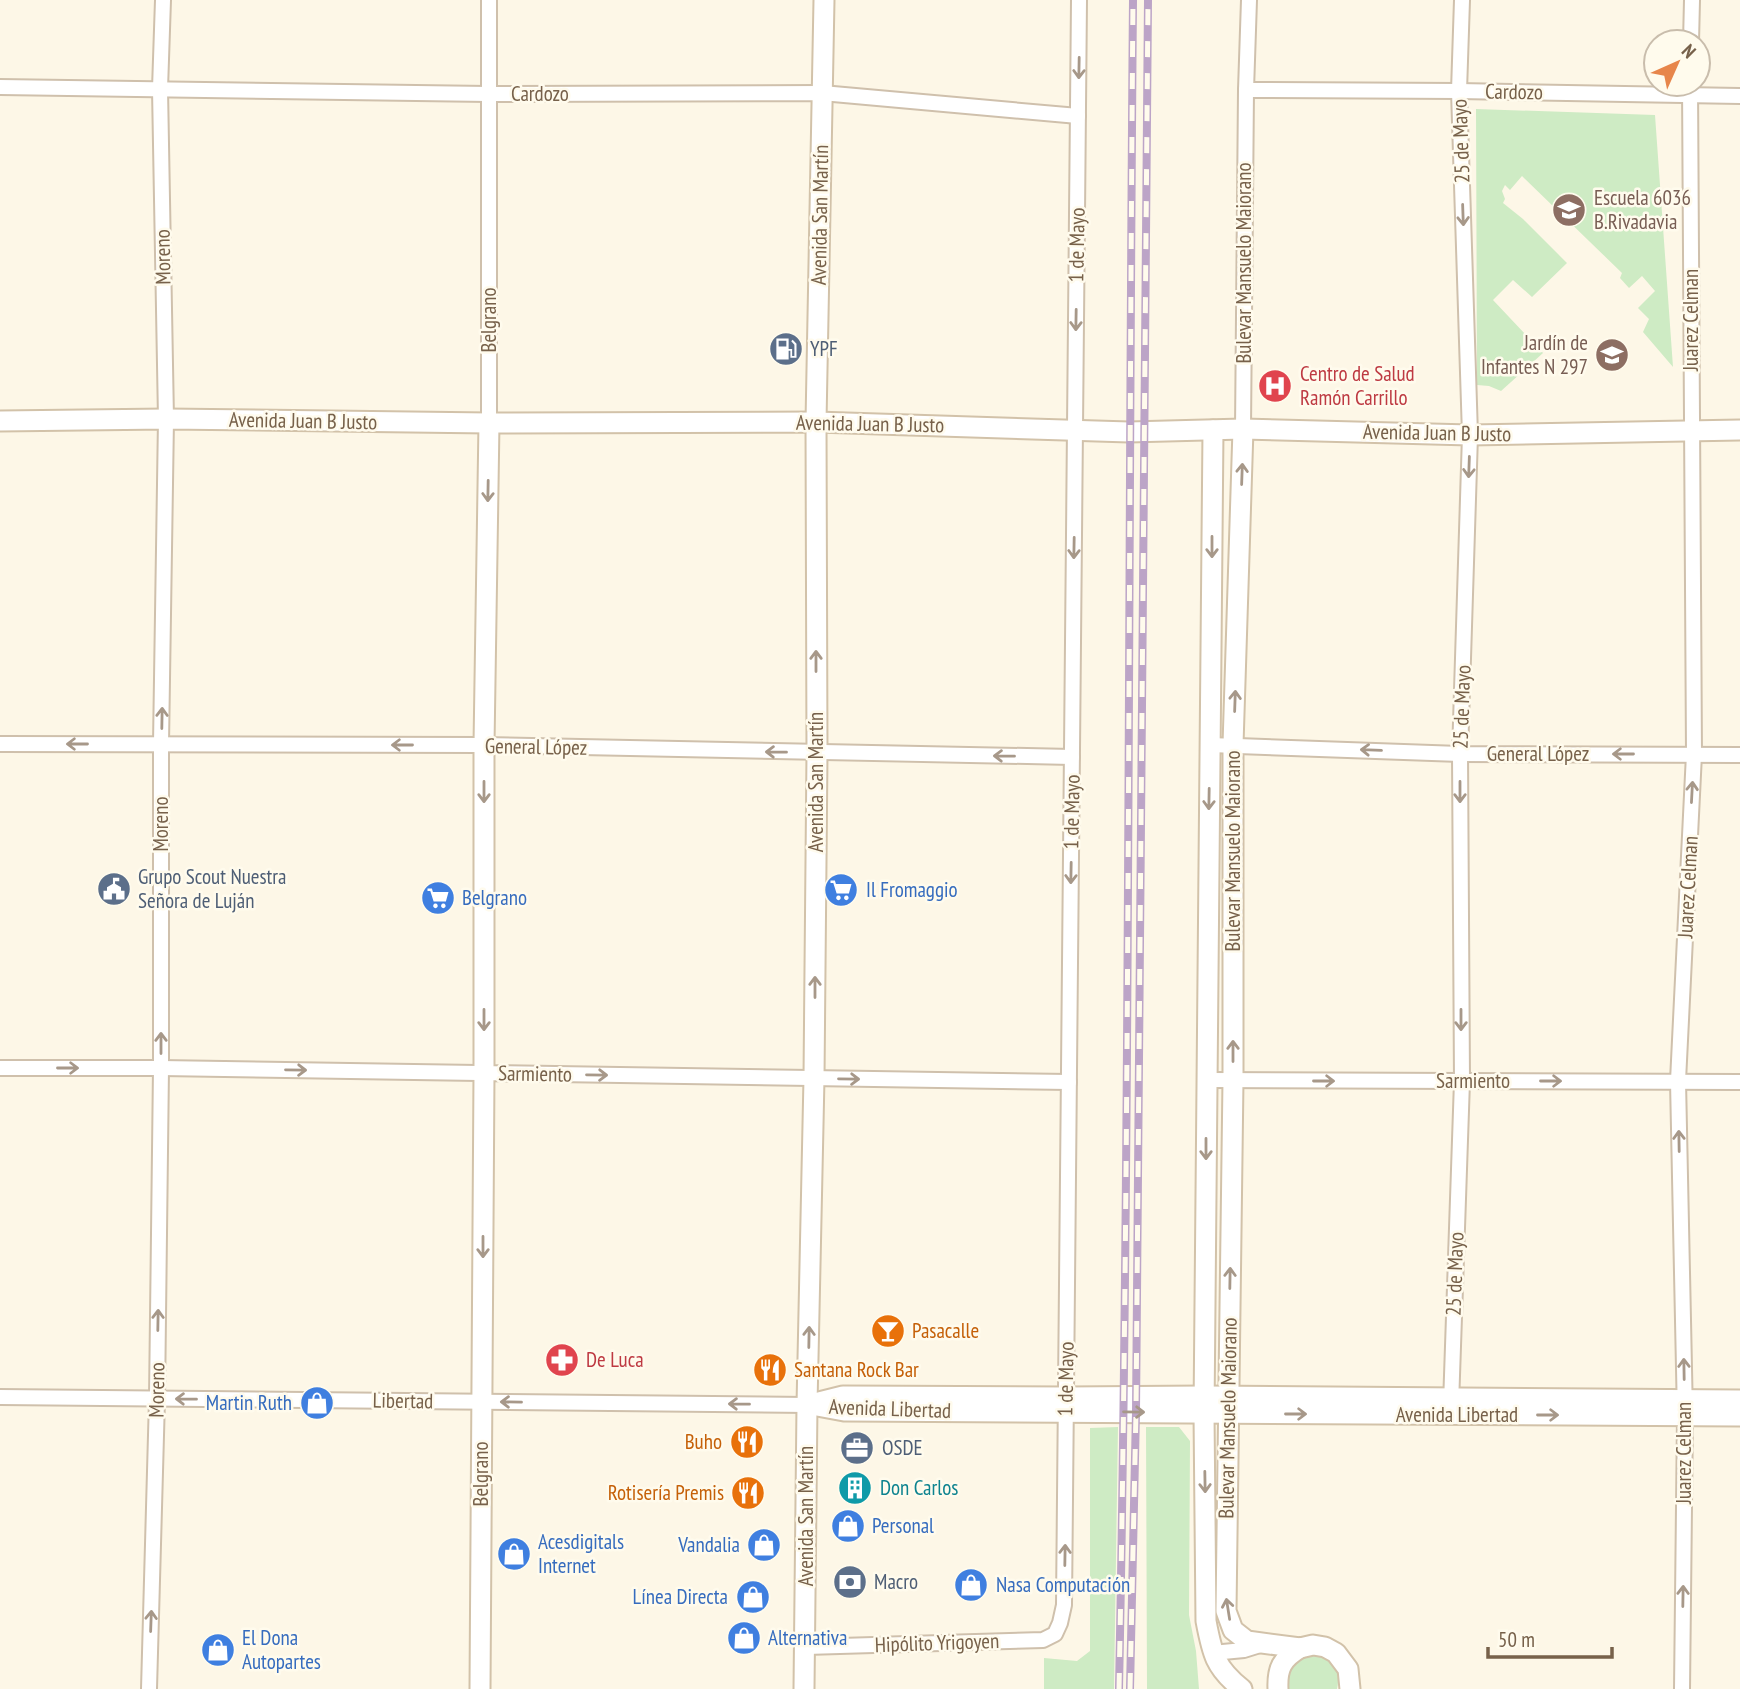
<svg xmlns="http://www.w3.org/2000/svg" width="1740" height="1689" font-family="'PT Sans Narrow',sans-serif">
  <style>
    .green { fill: #ceebc4 }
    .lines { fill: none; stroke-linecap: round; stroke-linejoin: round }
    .street-casing { stroke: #cfc0ac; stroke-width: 18 }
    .secondary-casing { stroke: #d2c2a9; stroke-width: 23 }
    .street { stroke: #fff; stroke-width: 14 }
    .secondary { stroke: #fff; stroke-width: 19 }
    .rail-casing { stroke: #bca4c7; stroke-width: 8 }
    .rail { stroke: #fffbed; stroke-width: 5; stroke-dasharray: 16; stroke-linecap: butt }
    .oneway { stroke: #a79889 }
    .labels { text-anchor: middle; stroke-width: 5; stroke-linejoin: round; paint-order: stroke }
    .street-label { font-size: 21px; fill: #77614a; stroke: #fffbed }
    .education-label { font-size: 21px; fill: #785e54; stroke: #fffbed; text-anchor: start }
    .service-label { font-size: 21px; fill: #4e5e75; stroke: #fffbed; text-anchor: start }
    .health-label { font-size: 21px; fill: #be3a42; stroke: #fffbed; text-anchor: start }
    .shop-label { font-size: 21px; fill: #366cbe; stroke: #fffbed; text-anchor: start }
    .food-label { font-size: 21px; fill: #c56008; stroke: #fffbed; text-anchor: start }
    .culture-label { font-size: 21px; fill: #0d838f; stroke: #fffbed; text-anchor: start }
  </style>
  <rect width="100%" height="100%" fill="#fdf7e7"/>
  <g class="green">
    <polygon points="1476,109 1655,115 1673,367 1643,332 1649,319 1638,308 1655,291 1642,276 1629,288 1620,278 1622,273 1522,176 1510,190 1505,185 1502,191 1505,199 1503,203 1523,219 1567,263 1532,297 1513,280 1493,300 1543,353 1501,391 1489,386 1477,385"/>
    <polygon points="1118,1427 1114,1689 1044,1689 1044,1658 1077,1661 1090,1651 1090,1428"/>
    <polygon points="1146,1427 1179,1427 1190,1441 1189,1615 1196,1651 1199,1689 1147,1689"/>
    <path d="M1310 1654C1330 1655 1342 1669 1337 1689H1289C1285 1672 1294 1659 1310 1654Z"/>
  </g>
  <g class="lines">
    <g class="street-casing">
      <g id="street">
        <polyline points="1691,42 1692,0"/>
        <polyline points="0,87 488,94 822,93 1078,116"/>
        <polyline points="1246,90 1459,91 1740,96"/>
        <polyline points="489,423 489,0"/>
        <polyline points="1243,429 1246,90 1249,0"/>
        <polyline points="0,744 484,745 1072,757"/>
        <polyline points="1210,745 1460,754 1740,755"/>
        <polyline points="0,1068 161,1068 1069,1082"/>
        <polyline points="1207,1080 1740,1082"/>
        <polyline points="0,1397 807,1405"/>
        <polyline points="1451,1405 1462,1081 1460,754 1470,435 1459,91 1462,0"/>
        <polyline points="806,1647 1043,1640 1055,1634 1060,1623 1064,1605 1079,0"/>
        <polyline points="1212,1653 1244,1650 1260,1645"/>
        <polyline points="149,1689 157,1399 161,1068 161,744 166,419 160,89 163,0"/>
        <polyline points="1682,1689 1685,1416 1678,1081 1694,754 1690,84"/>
      </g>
    </g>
    <g class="secondary-casing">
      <g id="secondary">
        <polyline points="0,421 166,419 489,423 816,422 1129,432 1243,429 1470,435 1740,430"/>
        <polyline points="1243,429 1233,745 1233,1080 1226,1611 1233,1630 1247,1641 1300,1648 1313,1645 1325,1647 1336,1653 1348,1669 1350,1689"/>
        <path d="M1213 430 1204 1413 1206 1621C1212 1653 1215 1668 1242 1689"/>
        <polyline points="807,1405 843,1396 1066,1397 1204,1396 1740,1400"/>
        <polyline points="817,1406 844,1411 1740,1416"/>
        <polyline points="480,1689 484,1073 484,745 489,423"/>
        <polyline points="804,1689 807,1405 814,1078 817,753 816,422 824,0"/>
        <path d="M1278 1689C1277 1668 1282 1659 1300 1648"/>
      </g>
    </g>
    <use href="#street" class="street"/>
    <use href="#secondary" class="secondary"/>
    <g class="rail-casing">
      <g id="rail">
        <path d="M1119 1689C1130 1126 1128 563 1133 0"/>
        <polyline points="1130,1689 1136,1412 1148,0"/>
      </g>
    </g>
    <use href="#rail" class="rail"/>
  </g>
  <defs><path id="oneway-shaft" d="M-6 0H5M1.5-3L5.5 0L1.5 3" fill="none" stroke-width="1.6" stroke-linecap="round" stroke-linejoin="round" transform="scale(1.75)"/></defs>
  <g class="oneway">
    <use href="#oneway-shaft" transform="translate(1079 68) rotate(91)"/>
    <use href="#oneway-shaft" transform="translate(1463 215) rotate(88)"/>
    <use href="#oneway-shaft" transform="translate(1076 320) rotate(91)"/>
    <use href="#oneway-shaft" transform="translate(1469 467) rotate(92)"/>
    <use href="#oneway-shaft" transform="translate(1242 474) rotate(-88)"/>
    <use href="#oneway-shaft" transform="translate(488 491) rotate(91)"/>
    <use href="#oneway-shaft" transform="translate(1212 547) rotate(90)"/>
    <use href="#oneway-shaft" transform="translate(1074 548) rotate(91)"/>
    <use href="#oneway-shaft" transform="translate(816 661) rotate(-90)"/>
    <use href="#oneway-shaft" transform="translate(1235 701) rotate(-88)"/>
    <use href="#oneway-shaft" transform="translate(162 718) rotate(-89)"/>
    <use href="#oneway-shaft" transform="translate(77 744) rotate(-180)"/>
    <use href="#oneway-shaft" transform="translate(402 745) rotate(-180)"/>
    <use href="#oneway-shaft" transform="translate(1371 750) rotate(-178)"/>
    <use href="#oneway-shaft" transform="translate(776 752) rotate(-179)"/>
    <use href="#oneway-shaft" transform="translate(1623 754) rotate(-180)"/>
    <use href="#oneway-shaft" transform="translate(1004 756) rotate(-179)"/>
    <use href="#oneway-shaft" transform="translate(484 792) rotate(90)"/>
    <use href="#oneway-shaft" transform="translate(1460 792) rotate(90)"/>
    <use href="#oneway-shaft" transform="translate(1692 792) rotate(-87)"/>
    <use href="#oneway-shaft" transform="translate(1209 799) rotate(91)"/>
    <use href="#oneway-shaft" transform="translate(1071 873) rotate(91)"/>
    <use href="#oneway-shaft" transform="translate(815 987) rotate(-90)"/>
    <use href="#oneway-shaft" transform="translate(484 1020) rotate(90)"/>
    <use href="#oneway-shaft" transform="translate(1461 1020) rotate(90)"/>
    <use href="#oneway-shaft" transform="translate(161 1043) rotate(-90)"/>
    <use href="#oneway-shaft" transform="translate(1233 1051) rotate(-90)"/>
    <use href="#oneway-shaft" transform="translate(68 1068)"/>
    <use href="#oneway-shaft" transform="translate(296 1070) rotate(1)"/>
    <use href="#oneway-shaft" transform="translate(597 1075) rotate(1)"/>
    <use href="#oneway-shaft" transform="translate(849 1079) rotate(1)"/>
    <use href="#oneway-shaft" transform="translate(1324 1081)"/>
    <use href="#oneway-shaft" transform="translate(1551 1081)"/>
    <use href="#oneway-shaft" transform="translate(1679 1141) rotate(-91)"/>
    <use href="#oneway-shaft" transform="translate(1206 1149) rotate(90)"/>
    <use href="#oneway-shaft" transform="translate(483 1247) rotate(90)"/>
    <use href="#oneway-shaft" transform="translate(1230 1278) rotate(-89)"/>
    <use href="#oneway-shaft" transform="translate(158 1320) rotate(-89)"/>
    <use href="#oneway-shaft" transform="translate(809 1337) rotate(-89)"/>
    <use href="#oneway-shaft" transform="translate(1684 1369) rotate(-91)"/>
    <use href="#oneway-shaft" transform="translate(186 1399) rotate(-179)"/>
    <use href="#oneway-shaft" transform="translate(511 1402) rotate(-179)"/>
    <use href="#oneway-shaft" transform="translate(739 1404) rotate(-179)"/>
    <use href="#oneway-shaft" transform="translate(1134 1412) rotate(1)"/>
    <use href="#oneway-shaft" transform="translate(1296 1414)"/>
    <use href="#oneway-shaft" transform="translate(1548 1415)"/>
    <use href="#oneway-shaft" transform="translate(1205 1482) rotate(89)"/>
    <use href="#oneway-shaft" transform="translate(1065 1555) rotate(-89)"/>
    <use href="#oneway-shaft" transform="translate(1683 1596) rotate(-89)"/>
    <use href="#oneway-shaft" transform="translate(1228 1609) rotate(-99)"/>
    <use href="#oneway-shaft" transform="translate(151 1621) rotate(-88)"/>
  </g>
  <defs>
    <g id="school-disc" transform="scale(1.75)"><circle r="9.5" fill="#8d6e63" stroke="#fffbed"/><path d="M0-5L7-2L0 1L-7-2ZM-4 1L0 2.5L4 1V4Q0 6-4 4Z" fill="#fff"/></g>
    <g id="fuel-disc" transform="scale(1.75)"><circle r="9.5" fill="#5c6f8a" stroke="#fffbed"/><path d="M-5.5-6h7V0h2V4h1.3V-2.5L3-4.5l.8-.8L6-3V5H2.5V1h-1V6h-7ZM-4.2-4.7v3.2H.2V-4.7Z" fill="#fff"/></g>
    <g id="hospital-disc" transform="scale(1.75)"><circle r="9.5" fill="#e0444e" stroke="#fffbed"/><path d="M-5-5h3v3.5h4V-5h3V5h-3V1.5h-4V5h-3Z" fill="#fff"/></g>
    <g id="civic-disc" transform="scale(1.75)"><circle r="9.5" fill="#5c6f8a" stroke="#fffbed"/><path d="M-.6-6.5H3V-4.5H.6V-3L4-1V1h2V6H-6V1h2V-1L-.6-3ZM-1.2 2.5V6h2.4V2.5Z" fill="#fff"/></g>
    <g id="supermarket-disc" transform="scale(1.75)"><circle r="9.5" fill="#3f7fe0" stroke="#fffbed"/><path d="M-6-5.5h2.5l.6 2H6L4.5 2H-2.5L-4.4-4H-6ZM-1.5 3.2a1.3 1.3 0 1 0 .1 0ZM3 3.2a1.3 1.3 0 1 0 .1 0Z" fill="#fff"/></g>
    <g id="bar-disc" transform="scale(1.75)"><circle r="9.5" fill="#e8710a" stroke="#fffbed"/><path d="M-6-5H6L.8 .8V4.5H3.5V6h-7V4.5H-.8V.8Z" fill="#fff"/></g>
    <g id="pharmacy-disc" transform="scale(1.75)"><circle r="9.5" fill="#e0444e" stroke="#fffbed"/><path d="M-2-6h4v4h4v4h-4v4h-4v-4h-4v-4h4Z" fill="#fff"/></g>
    <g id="restaurant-disc" transform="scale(1.75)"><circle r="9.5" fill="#e8710a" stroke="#fffbed"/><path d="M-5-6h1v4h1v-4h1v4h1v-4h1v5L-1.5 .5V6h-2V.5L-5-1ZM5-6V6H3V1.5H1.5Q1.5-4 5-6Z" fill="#fff"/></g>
    <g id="shop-disc" transform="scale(1.75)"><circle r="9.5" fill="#3f7fe0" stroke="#fffbed"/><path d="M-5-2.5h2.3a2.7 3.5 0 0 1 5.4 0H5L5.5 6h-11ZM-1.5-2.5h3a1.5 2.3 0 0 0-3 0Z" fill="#fff"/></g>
    <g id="office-disc" transform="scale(1.75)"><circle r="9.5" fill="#5c6f8a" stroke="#fffbed"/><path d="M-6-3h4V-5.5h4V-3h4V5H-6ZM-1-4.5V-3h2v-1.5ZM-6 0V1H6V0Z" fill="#fff"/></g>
    <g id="building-disc" transform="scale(1.75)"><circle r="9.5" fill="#0f9aa8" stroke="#fffbed"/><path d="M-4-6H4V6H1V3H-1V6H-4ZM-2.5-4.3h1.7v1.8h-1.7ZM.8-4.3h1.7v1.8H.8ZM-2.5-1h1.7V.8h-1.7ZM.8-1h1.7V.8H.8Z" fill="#fff"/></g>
    <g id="bank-disc" transform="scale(1.75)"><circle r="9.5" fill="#5c6f8a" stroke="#fffbed"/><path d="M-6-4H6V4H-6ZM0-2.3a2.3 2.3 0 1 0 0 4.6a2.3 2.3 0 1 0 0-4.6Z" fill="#fff"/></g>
  </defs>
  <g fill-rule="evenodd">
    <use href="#school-disc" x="1569" y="210"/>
    <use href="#fuel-disc" x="786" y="349"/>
    <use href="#school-disc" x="1612" y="355"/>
    <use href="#hospital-disc" x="1275" y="386"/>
    <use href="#civic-disc" x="114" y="889"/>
    <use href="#supermarket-disc" x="841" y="890"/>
    <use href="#supermarket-disc" x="438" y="898"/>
    <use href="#bar-disc" x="888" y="1331"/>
    <use href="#pharmacy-disc" x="562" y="1360"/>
    <use href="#restaurant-disc" x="770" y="1370"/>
    <use href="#shop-disc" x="317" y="1403"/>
    <use href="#restaurant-disc" x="747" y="1442"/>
    <use href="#office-disc" x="857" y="1448"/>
    <use href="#building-disc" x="855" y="1488"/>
    <use href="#restaurant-disc" x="748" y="1493"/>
    <use href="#shop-disc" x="848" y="1526"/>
    <use href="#shop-disc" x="764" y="1545"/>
    <use href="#shop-disc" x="514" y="1554"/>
    <use href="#bank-disc" x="850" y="1582"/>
    <use href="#shop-disc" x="971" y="1585"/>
    <use href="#shop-disc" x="753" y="1597"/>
    <use href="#shop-disc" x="744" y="1638"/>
    <use href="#shop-disc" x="218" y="1650"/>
  </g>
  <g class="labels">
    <g class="street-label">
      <text transform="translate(1514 92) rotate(1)" y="7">Cardozo</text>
      <text x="540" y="101">Cardozo</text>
      <text transform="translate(1461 141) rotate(-92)" y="7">25 de Mayo</text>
      <text transform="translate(820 215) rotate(-89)" y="7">Avenida San Martín</text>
      <text transform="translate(1077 245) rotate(-89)" y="7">1 de Mayo</text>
      <text transform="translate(163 257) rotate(-91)" y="7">Moreno</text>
      <text transform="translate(1244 263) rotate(-90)" y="7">Bulevar Mansuelo Maiorano</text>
      <text transform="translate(489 320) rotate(-90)" y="7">Belgrano</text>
      <text transform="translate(1691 320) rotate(-90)" y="7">Juarez Celman</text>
      <text transform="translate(303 421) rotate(1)" y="7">Avenida Juan B Justo</text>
      <text transform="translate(870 424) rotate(1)" y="7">Avenida Juan B Justo</text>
      <text transform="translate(1437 433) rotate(1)" y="7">Avenida Juan B Justo</text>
      <text transform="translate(1462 707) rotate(-88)" y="7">25 de Mayo</text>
      <text transform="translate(536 747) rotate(1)" y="7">General López</text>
      <text x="1538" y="761">General López</text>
      <text transform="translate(816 782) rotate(-90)" y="7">Avenida San Martín</text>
      <text transform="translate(1072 812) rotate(-89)" y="7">1 de Mayo</text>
      <text transform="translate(161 824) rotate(-90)" y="7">Moreno</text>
      <text transform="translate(1233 851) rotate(-90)" y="7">Bulevar Mansuelo Maiorano</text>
      <text transform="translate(1688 887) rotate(-87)" y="7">Juarez Celman</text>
      <text transform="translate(535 1074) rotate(1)" y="7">Sarmiento</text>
      <text x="1473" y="1088">Sarmiento</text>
      <text transform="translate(1455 1274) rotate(-88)" y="7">25 de Mayo</text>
      <text transform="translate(1066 1379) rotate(-89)" y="7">1 de Mayo</text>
      <text transform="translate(157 1390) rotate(-89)" y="7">Moreno</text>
      <text transform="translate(403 1401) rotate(1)" y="7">Libertad</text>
      <text transform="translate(890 1409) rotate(2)" y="7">Avenida Libertad</text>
      <text x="1457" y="1422">Avenida Libertad</text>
      <text transform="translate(1228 1418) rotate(-89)" y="7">Bulevar Mansuelo Maiorano</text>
      <text transform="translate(1684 1453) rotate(-90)" y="7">Juarez Celman</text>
      <text transform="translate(481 1474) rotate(-90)" y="7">Belgrano</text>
      <text transform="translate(806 1516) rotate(-90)" y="7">Avenida San Martín</text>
      <text transform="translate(937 1643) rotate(-2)" y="7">Hipólito Yrigoyen</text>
    </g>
    <g class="education-label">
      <text x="1594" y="205">Escuela 6036<tspan x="1594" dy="24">B.Rivadavia</tspan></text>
      <text x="1588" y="350" text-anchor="end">Jardín de<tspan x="1588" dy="24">Infantes N 297</tspan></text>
    </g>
    <g class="service-label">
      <text x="810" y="356">YPF</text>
      <text x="138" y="884">Grupo Scout Nuestra<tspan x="138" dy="24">Señora de Luján</tspan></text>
      <text x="882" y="1455">OSDE</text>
      <text x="874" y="1589">Macro</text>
    </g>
    <g class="health-label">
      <text x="1300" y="381">Centro de Salud<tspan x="1300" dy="24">Ramón Carrillo</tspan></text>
      <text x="586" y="1367">De Luca</text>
    </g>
    <g class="shop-label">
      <text x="866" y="897">Il Fromaggio</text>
      <text x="462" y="905">Belgrano</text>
      <text x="292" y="1410" text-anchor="end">Martin Ruth</text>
      <text x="872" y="1533">Personal</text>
      <text x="538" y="1549">Acesdigitals<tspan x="538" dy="24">Internet</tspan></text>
      <text x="740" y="1552" text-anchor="end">Vandalia</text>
      <text x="996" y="1592">Nasa Computación</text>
      <text x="728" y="1604" text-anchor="end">Línea Directa</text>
      <text x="242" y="1645">El Dona<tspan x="242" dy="24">Autopartes</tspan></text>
      <text x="768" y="1645">Alternativa</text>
    </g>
    <g class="food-label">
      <text x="912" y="1338">Pasacalle</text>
      <text x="794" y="1377">Santana Rock Bar</text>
      <text x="722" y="1449" text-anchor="end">Buho</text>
      <text x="724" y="1500" text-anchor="end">Rotisería Premis</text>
    </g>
    <g class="culture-label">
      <text x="880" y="1495">Don Carlos</text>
    </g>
  </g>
  <g transform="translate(1677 63) rotate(45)"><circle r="33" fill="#fffbed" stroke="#c9bdac" stroke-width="2"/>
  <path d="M0-5L12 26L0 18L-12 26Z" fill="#e7864b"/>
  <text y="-10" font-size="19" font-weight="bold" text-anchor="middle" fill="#77614a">N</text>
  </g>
  <path d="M1488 1647v10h124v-10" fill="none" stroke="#77614a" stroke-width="3.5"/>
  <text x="1498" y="1647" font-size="21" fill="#77614a" stroke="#fffbed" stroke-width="5" paint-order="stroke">50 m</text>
</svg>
